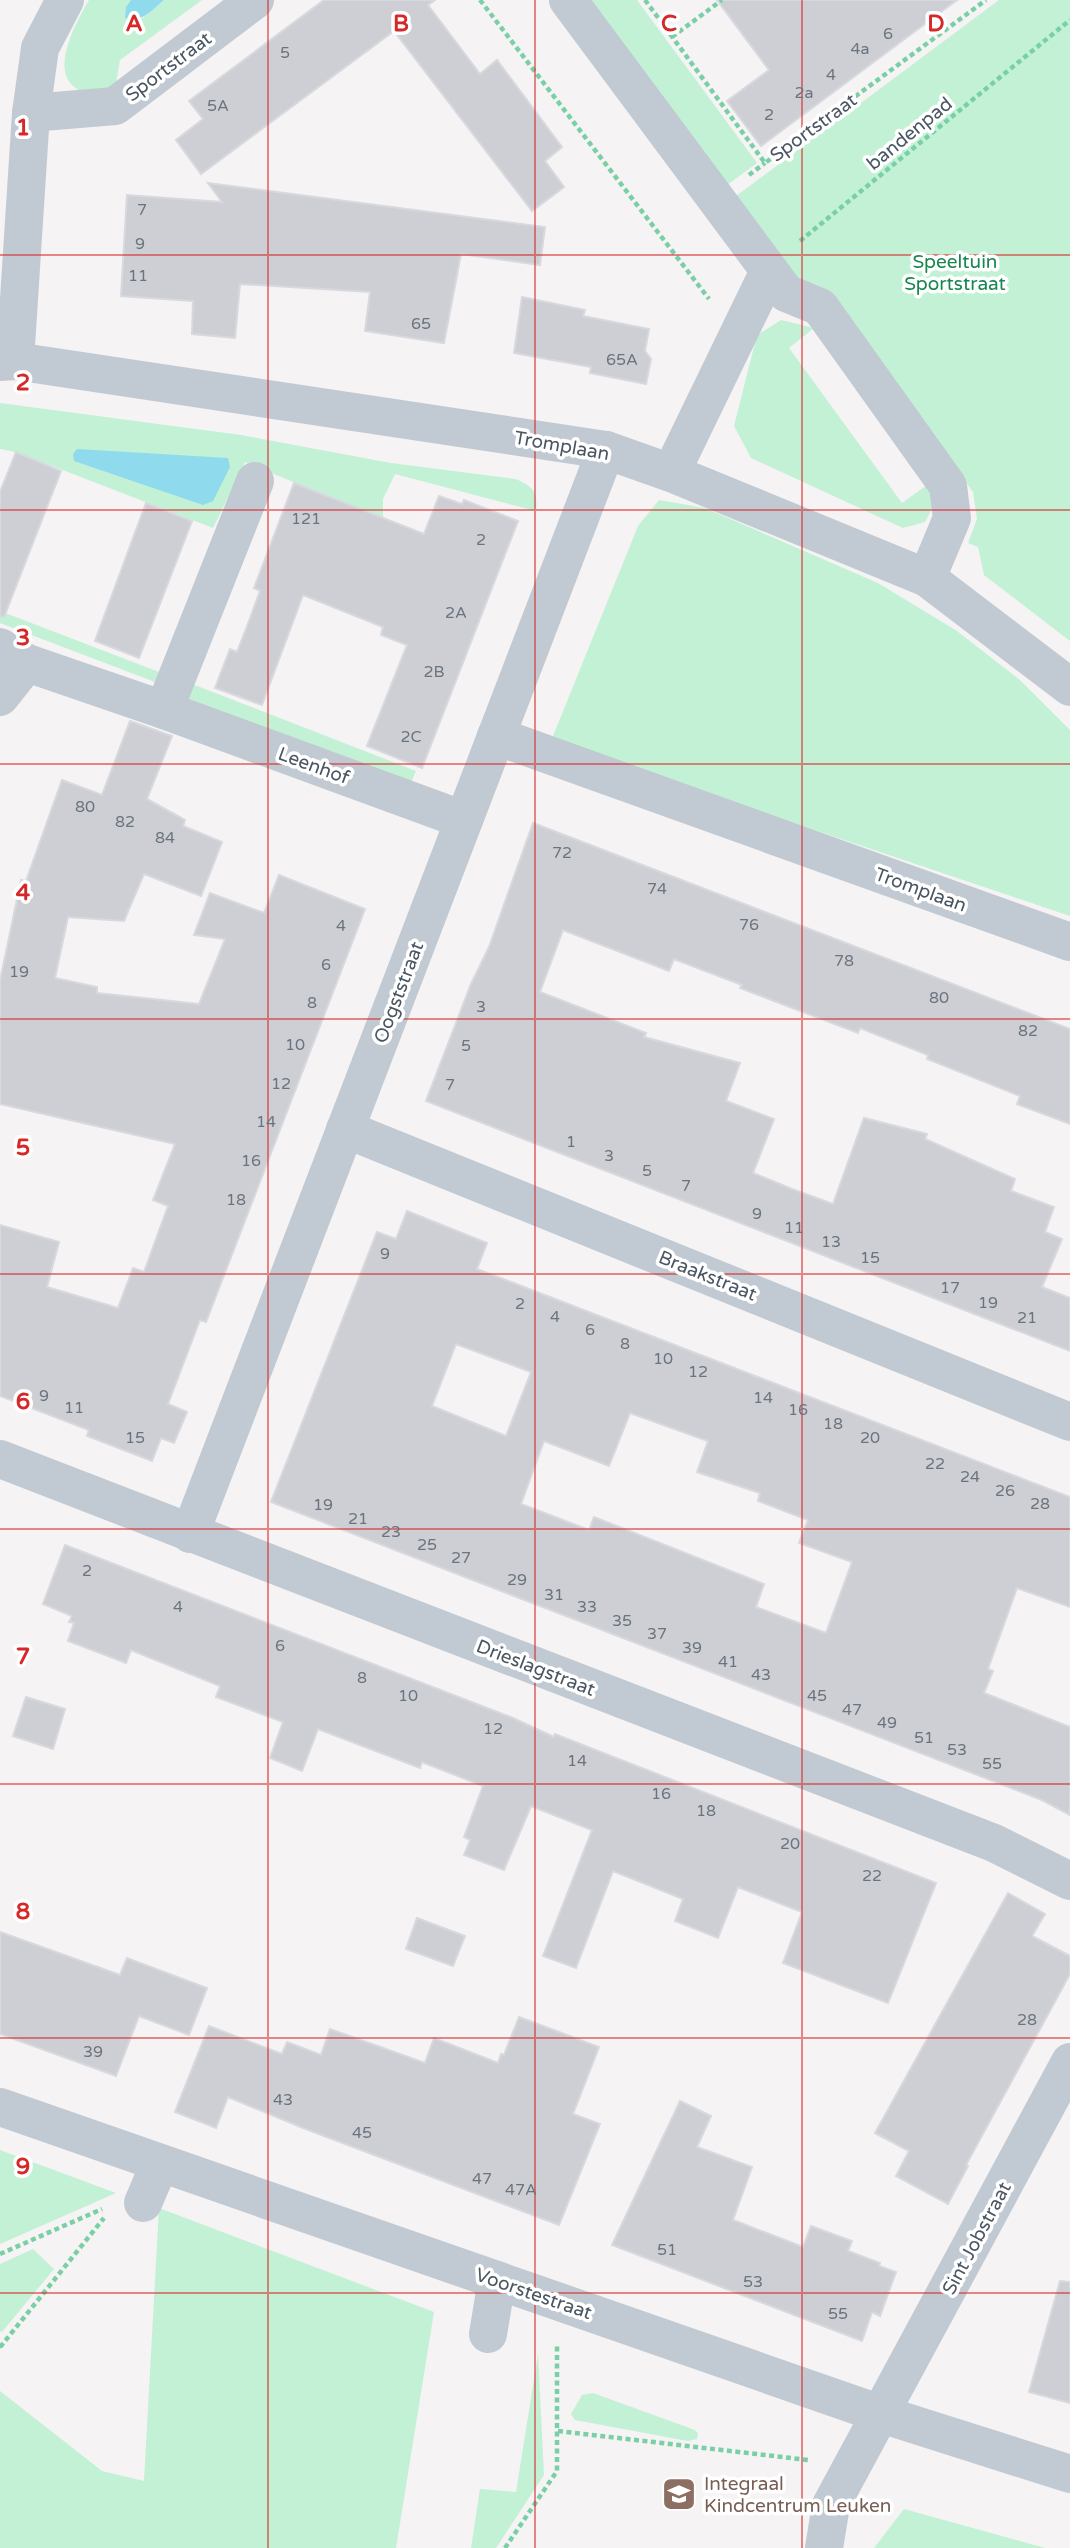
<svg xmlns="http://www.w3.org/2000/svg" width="1070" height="2548" font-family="'Varela Round',sans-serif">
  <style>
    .green { fill: #c3f1d5 }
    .water { fill: #90daee }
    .building { fill: #cdcfd5; stroke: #d7d9de; stroke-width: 2; fill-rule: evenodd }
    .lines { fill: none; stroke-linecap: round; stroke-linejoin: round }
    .path { stroke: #7ad0a6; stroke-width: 4.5; stroke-dasharray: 5 3.5; stroke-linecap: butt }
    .minor { stroke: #c1cad2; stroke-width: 38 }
    .grid { fill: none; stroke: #d62828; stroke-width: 2; stroke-opacity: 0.55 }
    .labels { text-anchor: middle; stroke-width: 7; stroke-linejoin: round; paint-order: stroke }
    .number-label { font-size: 16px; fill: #6b747e }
    .street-label { font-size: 19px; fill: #4a5661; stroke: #fff }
    .park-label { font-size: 19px; fill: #17864f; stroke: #fff }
    .education-label { font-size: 19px; fill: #785e54; stroke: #fff; text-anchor: start }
    .grid-label { font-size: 23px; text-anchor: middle; font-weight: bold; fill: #d62828; stroke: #fff; stroke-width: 7; stroke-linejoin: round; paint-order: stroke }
  </style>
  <rect width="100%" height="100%" fill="#f5f3f3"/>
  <g class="green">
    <path d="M89 0H131L126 7 140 20 164 0H202L120 60 116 83C105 90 94 97 81 91 46 75 76 23 89 0Z"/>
    <polygon points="584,0 637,0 757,163 723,188"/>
    <polygon points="999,0 1070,0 1070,641 984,575 978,547 968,543 977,519 973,492 840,307 788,272 732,199"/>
    <polygon points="781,320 814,328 789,348 902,503 927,485 935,503 925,522 903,528 751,458 734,426 757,335"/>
    <path d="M0 403 241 435 391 463 516 479C533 487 538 491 536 511L395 474 383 499V519L245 462 213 528 16 452 0 449Z"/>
    <polygon points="659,500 705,508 878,583 957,631 1020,680 1070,730 1070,916 551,741 638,526"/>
    <polygon points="0,611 159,672 155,682 0,623"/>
    <polygon points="192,684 416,771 410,785 186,698"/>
    <polygon points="0,2150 116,2193 0,2244"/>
    <polygon points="159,2208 434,2312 396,2548 0,2548 0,2391 102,2471 144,2481"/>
    <polygon points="33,2249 54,2269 2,2332 0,2331 0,2264"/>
    <polygon points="538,2354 544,2475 496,2548 471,2548 480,2489 516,2492"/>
    <polygon points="593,2393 695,2430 698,2433 697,2439 688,2441 575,2420 571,2414 582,2395"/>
    <polygon points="904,2509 1045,2548 874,2548"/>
  </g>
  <g class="water">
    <path d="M131 0H164C152 10 141 24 125 18L126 7Z"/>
    <polygon points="77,449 228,458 230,467 213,501 203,505 74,461 73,454"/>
  </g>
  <g class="building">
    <polygon points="324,0 435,0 428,5 480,74 497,60 562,147 545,161 564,187 532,211 394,31 201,174 176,140 203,119 189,101"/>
    <polygon points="717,0 957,0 761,146 727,101 769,70"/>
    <polygon points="208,183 545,227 540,265 461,254 444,343 365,331 370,292 240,284 235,338 192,334 193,301 121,296 127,195 222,202"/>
    <polygon points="522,297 585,310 583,316 649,329 645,351 651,359 646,384 590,373 591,367 514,353"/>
    <polygon points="16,452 61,471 4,617 0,616 0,492"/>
    <polygon points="294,483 424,534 439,496 462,504 464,500 518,521 422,768 367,746 407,645 381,635 383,627 303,595 262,705 215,688 230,649 237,652 249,621 260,591 254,588"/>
    <polygon points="146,503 192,521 139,658 95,641"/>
    <polygon points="130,721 172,736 147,799 185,820 183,826 222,842 201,896 144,874 124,921 68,917 55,978 97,987 97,993 199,1004 225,939 194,935 210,893 264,913 279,875 365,909 206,1322 200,1320 168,1404 187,1412 174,1443 161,1438 152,1461 87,1436 89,1430 0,1396 0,1225 59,1242 47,1287 118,1308 133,1268 144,1272 168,1206 153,1200 175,1144 0,1104 0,981 21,880 26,881 62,780 102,795"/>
    <polygon points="533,823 1070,1029 1070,1124 1017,1104 1020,1096 927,1059 928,1055 860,1028 858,1033 740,988 742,985 674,959 669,971 563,930 540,992 646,1033 644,1037 740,1063 726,1101 774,1119 753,1173 792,1189 833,1204 864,1118 927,1134 925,1139 1015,1179 1011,1191 1054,1207 1045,1232 1062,1239 1042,1287 1070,1298 1070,1351 426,1101 471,984 489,947"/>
    <path d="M407 1211 487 1243 477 1269 1070 1497V1607L1017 1588 988 1669 993 1671 984 1693 1070 1727V1815L1042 1800 271 1502 377 1232 396 1239ZM456 1344 531 1372 506 1436 432 1406ZM630 1413 708 1441 697 1472 760 1493 758 1501 808 1520 799 1543 852 1562 826 1633 756 1607 764 1584 594 1517 589 1530 521 1504 544 1441 609 1466Z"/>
    <polygon points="65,1545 513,1718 554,1737 555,1734 936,1883 888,2003 783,1963 802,1912 738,1887 718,1938 675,1921 683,1899 613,1871 576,1968 543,1956 592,1830 531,1806 504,1870 464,1855 470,1840 464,1837 483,1786 422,1762 420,1768 318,1729 302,1771 270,1758 283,1722 216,1697 220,1686 131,1650 126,1663 68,1641 74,1623 69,1622 72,1616 43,1604"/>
    <polygon points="26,1697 65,1709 53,1749 13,1736"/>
    <polygon points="1008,1893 1045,1914 1032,1936 1070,1956 1070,1974 966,2165 968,2166 948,2204 896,2176 909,2151 875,2133"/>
    <polygon points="417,1918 465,1936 453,1966 406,1949"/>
    <polygon points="0,1932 120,1975 127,1958 207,1988 189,2035 139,2016 116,2076 0,2034"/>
    <polygon points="519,2017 599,2047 573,2114 600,2124 559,2225 303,2128 228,2097 216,2128 175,2112 209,2026 282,2054 287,2042 321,2055 330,2029 425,2063 434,2038 498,2063 501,2054 504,2055"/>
    <polygon points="680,2101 711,2116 697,2147 752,2167 733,2220 803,2247 811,2226 852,2241 848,2251 880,2263 879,2266 896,2272 880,2316 872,2312 862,2341 612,2245"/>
    <polygon points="1060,2281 1070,2282 1070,2403 1029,2392"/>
  </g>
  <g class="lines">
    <g class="path">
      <polyline points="480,0 709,299"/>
      <polyline points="645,0 765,163 986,0"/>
      <polyline points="672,37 722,0"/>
      <polyline points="749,175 765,163"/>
      <polyline points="800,241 1070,20"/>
      <polyline points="0,2254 102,2209"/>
      <polyline points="0,2345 1,2346 104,2218"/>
      <polyline points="558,2431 808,2460"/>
      <polyline points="505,2548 557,2471 557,2344"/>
    </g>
    <g class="minor">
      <polyline points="568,0 786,293 820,307 948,486 952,518 927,578"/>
      <polyline points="31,113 115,106 255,0"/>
      <polyline points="15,361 31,113 40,48 65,0"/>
      <polyline points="0,362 15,361 606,450 671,473 927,578 1070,687"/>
      <polyline points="671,473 769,271"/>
      <polyline points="0,647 27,663 164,710 464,820"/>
      <polyline points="0,697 27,663"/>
      <polyline points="164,710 255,481"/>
      <polyline points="496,736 1070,942"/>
      <polyline points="345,1129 1070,1422"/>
      <polyline points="0,1459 994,1843 1070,1881"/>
      <polyline points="190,1534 606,450"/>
      <polyline points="0,2107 881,2414 1070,2474"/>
      <polyline points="143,2203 160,2163"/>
      <polyline points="488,2334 497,2280"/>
      <polyline points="824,2548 831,2505 1070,2062"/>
    </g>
  </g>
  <path class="grid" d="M268 0V2548M535 0V2548M802 0V2548M0 255H1070M0 510H1070M0 764H1070M0 1019H1070M0 1274H1070M0 1529H1070M0 1784H1070M0 2038H1070M0 2293H1070"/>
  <defs>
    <g id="school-square" transform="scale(1.75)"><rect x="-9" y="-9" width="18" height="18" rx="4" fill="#8d6e63" stroke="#fff"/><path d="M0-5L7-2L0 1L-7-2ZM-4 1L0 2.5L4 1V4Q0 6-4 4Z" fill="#fff"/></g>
  </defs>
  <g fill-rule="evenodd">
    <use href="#school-square" x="679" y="2494"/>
  </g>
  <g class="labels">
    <g class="number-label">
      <text x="888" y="39">6</text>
      <text x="860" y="54">4a</text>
      <text x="285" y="58">5</text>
      <text x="831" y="80">4</text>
      <text x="804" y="98">2a</text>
      <text x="218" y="111">5A</text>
      <text x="769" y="120">2</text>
      <text x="142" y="215">7</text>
      <text x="140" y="249">9</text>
      <text x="138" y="281">11</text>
      <text x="421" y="329">65</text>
      <text x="622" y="365">65A</text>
      <text x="306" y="524">121</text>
      <text x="481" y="545">2</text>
      <text x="456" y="618">2A</text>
      <text x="434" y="677">2B</text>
      <text x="411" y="742">2C</text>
      <text x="85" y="812">80</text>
      <text x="125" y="827">82</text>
      <text x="165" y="843">84</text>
      <text x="562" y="858">72</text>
      <text x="657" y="894">74</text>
      <text x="749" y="930">76</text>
      <text x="341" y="931">4</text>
      <text x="844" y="966">78</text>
      <text x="326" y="970">6</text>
      <text x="19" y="977">19</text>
      <text x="939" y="1003">80</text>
      <text x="312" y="1008">8</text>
      <text x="481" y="1012">3</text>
      <text x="1028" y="1036">82</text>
      <text x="295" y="1050">10</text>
      <text x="466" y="1051">5</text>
      <text x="281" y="1089">12</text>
      <text x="450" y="1090">7</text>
      <text x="266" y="1127">14</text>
      <text x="571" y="1147">1</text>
      <text x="609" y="1161">3</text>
      <text x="251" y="1166">16</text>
      <text x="647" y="1176">5</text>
      <text x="686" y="1191">7</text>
      <text x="236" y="1205">18</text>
      <text x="757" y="1219">9</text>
      <text x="794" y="1233">11</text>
      <text x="831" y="1247">13</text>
      <text x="385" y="1259">9</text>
      <text x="870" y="1263">15</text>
      <text x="950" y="1293">17</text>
      <text x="988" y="1308">19</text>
      <text x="520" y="1309">2</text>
      <text x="555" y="1322">4</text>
      <text x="1027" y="1323">21</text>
      <text x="590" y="1335">6</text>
      <text x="625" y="1349">8</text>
      <text x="663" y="1364">10</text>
      <text x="698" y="1377">12</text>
      <text x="44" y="1401">9</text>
      <text x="763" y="1403">14</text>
      <text x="74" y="1413">11</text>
      <text x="798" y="1415">16</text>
      <text x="833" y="1429">18</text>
      <text x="135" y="1443">15</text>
      <text x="870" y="1443">20</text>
      <text x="935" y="1469">22</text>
      <text x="970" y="1482">24</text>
      <text x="1005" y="1496">26</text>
      <text x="1040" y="1509">28</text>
      <text x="323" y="1510">19</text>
      <text x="358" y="1524">21</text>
      <text x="391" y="1537">23</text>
      <text x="427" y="1550">25</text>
      <text x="461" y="1563">27</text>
      <text x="87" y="1576">2</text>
      <text x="517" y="1585">29</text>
      <text x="554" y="1600">31</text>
      <text x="178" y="1612">4</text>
      <text x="587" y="1612">33</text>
      <text x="622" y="1626">35</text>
      <text x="657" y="1639">37</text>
      <text x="280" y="1651">6</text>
      <text x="692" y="1653">39</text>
      <text x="728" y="1667">41</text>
      <text x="761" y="1680">43</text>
      <text x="362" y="1683">8</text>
      <text x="408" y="1701">10</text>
      <text x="817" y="1701">45</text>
      <text x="852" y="1715">47</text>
      <text x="887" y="1728">49</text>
      <text x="493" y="1734">12</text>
      <text x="924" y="1743">51</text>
      <text x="957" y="1755">53</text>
      <text x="577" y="1766">14</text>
      <text x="992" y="1769">55</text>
      <text x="661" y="1799">16</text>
      <text x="706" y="1816">18</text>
      <text x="790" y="1849">20</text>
      <text x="872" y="1881">22</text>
      <text x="1027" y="2025">28</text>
      <text x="93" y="2057">39</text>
      <text x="283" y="2105">43</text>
      <text x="362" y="2138">45</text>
      <text x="482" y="2184">47</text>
      <text x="521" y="2195">47A</text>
      <text x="667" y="2255">51</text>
      <text x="753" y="2287">53</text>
      <text x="838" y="2319">55</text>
    </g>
    <g class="street-label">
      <text transform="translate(168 66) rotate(-37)" y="7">Sportstraat</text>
      <text transform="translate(813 127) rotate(-36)" y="7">Sportstraat</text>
      <text transform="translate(909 133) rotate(-39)" y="7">bandenpad</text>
      <text transform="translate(562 445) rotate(10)" y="7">Tromplaan</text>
      <text transform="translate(314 765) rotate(20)" y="7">Leenhof</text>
      <text transform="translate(921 889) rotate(20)" y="7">Tromplaan</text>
      <text transform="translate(398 992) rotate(-69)" y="7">Oogststraat</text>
      <text transform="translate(708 1275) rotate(22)" y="7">Braakstraat</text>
      <text transform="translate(536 1667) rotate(21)" y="7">Drieslagstraat</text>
      <text transform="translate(976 2238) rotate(-62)" y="7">Sint Jobstraat</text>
      <text transform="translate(534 2293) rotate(19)" y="7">Voorstestraat</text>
    </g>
    <g class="park-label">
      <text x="955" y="268">Speeltuin<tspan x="955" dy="22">Sportstraat</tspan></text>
    </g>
    <g class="education-label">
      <text x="704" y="2490">Integraal<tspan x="704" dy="22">Kindcentrum Leuken</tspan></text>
    </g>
  </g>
  <g class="grid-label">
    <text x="134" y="31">A</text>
    <text x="401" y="31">B</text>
    <text x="669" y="31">C</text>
    <text x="936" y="31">D</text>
    <text x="23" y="135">1</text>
    <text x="23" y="390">2</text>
    <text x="23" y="645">3</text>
    <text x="23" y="900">4</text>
    <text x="23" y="1155">5</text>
    <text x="23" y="1409">6</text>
    <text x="23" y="1664">7</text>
    <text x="23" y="1919">8</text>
    <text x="23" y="2174">9</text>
  </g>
</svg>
